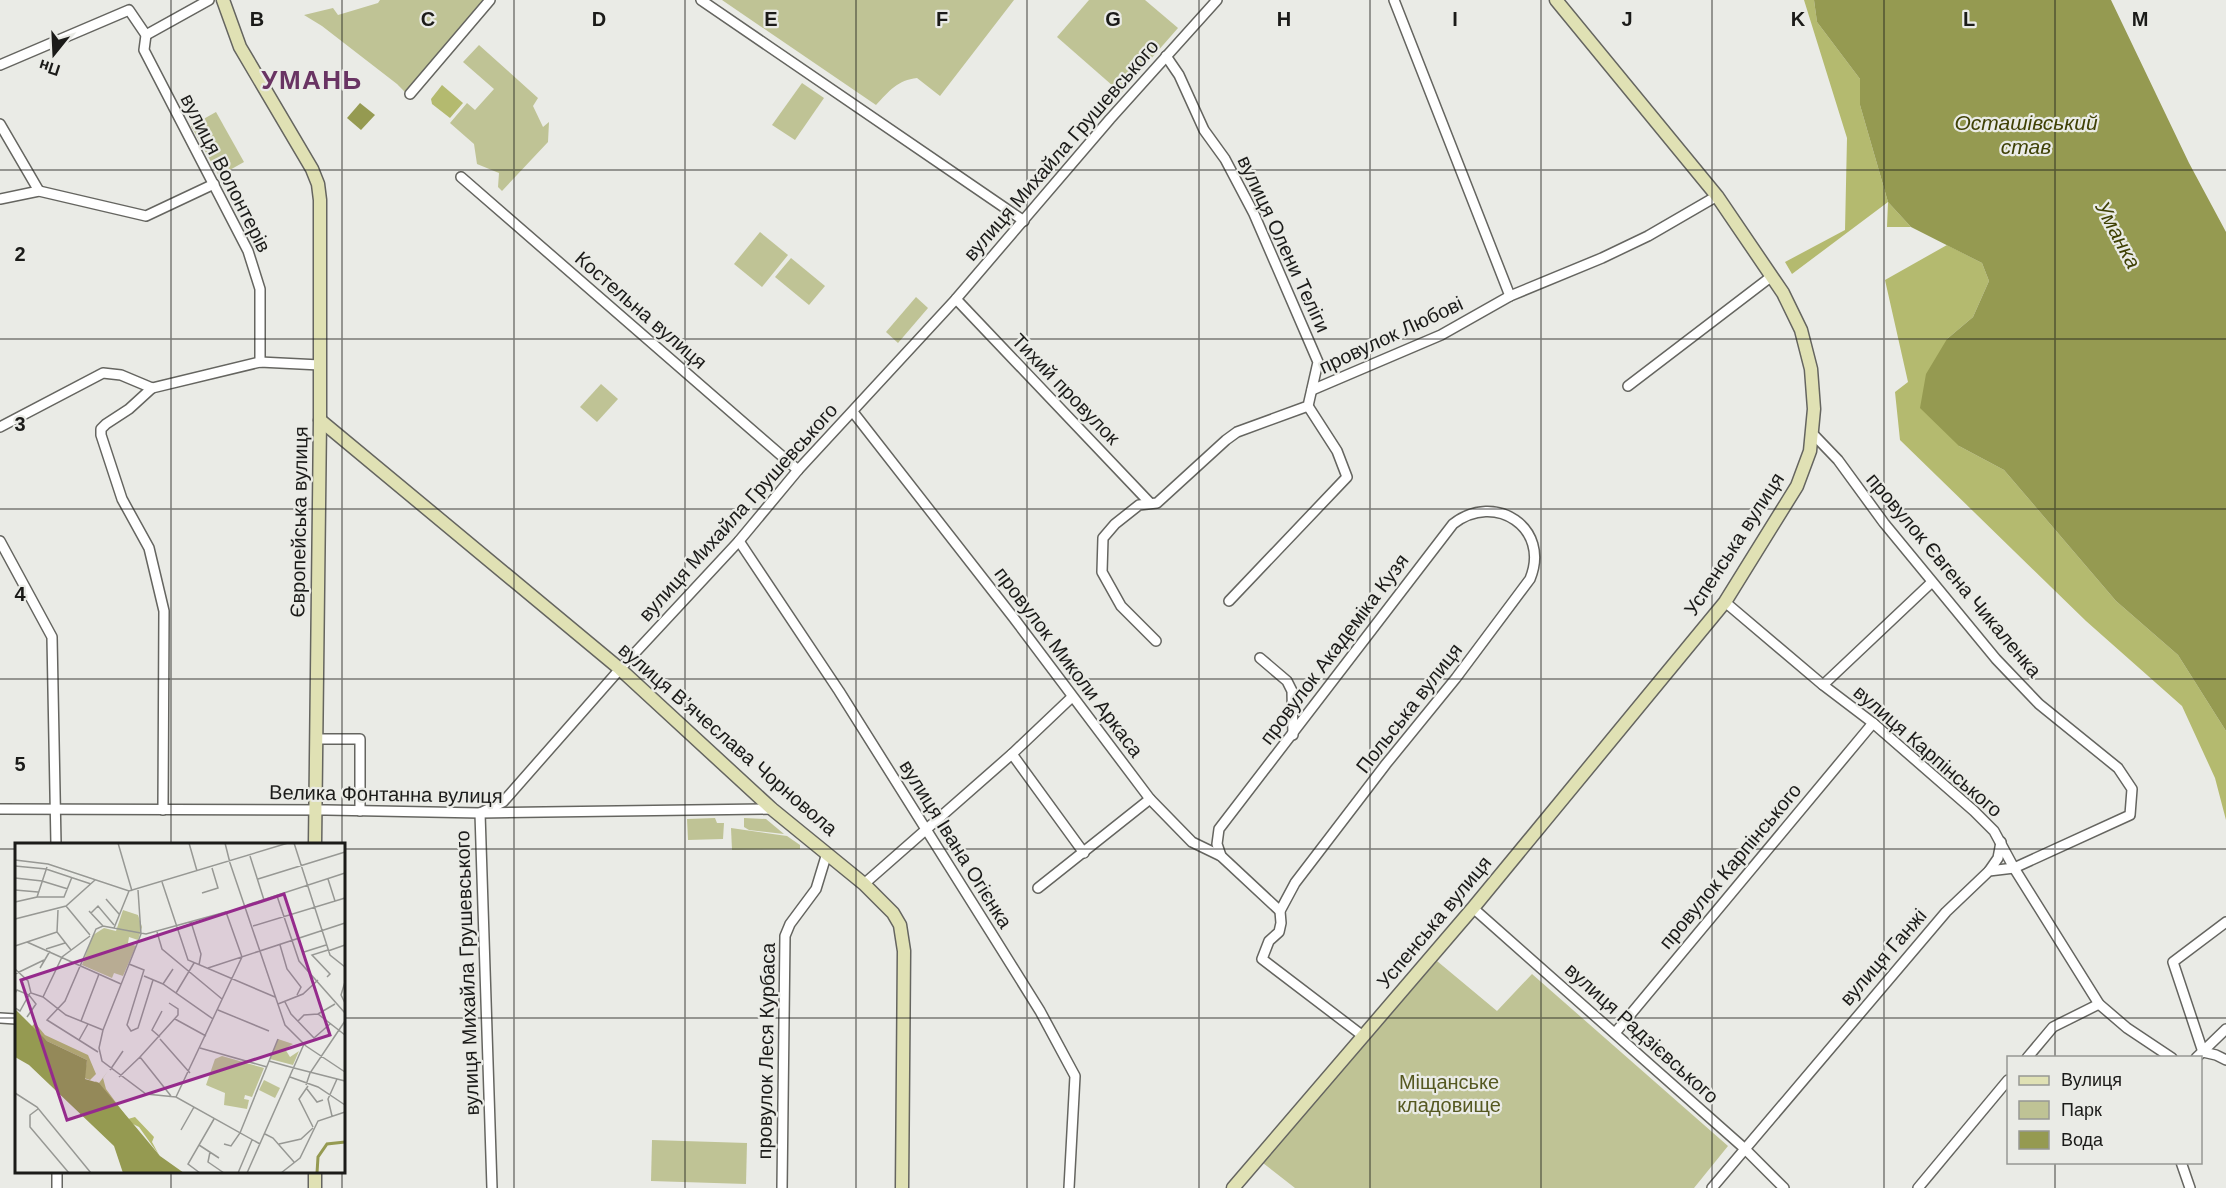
<svg xmlns="http://www.w3.org/2000/svg" width="2226" height="1188" font-family="Arial,sans-serif">
  <style>
    .green { fill: #bfc395 }
    .forest { fill: #b4ba6f }
    .water { fill: #959a51 }
    .lines { fill: none; stroke-linecap: round; stroke-linejoin: round }
    .street-casing { stroke: #656560; stroke-width: 12 }
    .secondary-casing { stroke: #656560; stroke-width: 15 }
    .street { stroke: #fff; stroke-width: 9 }
    .secondary { stroke: #e0e1b4; stroke-width: 12 }
    .grid { fill: none; stroke: #1b1b19; stroke-width: 1.5; stroke-opacity: 0.55 }
    .labels { text-anchor: middle; stroke-width: 4.5; stroke-linejoin: round; paint-order: stroke }
    .street-label { font-size: 20px; fill: #1b1b19; stroke: #eaebe6 }
    .park-label { font-size: 20px; fill: #555821; stroke: #eaebe6 }
    .water-label { font-size: 21px; font-style: italic; fill: #3f4105; stroke: #eaebe6 }
    .district-label { font-size: 26px; font-weight: bold; letter-spacing: 1.5px; fill: #693463; stroke: #eaebe6 }
    .inset-river { fill: none; stroke: #959a51; stroke-width: 3 }
    .inset-road { fill: none; stroke: #979894; stroke-width: 1.5 }
    .view { fill: #952a8c; fill-opacity: 0.15; stroke: #952a8c; stroke-width: 3 }
    .inset-edge { fill: none; stroke: #1b1b19; stroke-width: 3 }
    .grid-label { font-size: 20px; text-anchor: middle; font-weight: bold; fill: #1b1b19; stroke: #eaebe6; stroke-width: 4.5; stroke-linejoin: round; paint-order: stroke }
  </style>
  <rect width="100%" height="100%" fill="#eaebe6"/>
  <g class="green">
    <polygon points="380,0 486,0 407,94 397,84 322,26 304,15 333,8 338,15 378,3"/>
    <path d="M722 0H1014L940 96 917 78C898 80 889 91 876 105Z"/>
    <polygon points="1089,0 1145,0 1178,28 1121,93 1057,37"/>
    <polygon points="479,45 538,98 533,106 543,127 549,122 548,142 502,191 498,187 499,173 477,164 474,144 450,123 467,103 475,110 494,89 463,62"/>
    <polygon points="802,83 824,98 795,140 772,125"/>
    <polygon points="216,112 244,162 219,176 191,126"/>
    <polygon points="760,232 788,255 762,287 734,264"/>
    <polygon points="791,258 825,286 809,305 775,277"/>
    <polygon points="916,297 928,308 898,343 886,332"/>
    <polygon points="601,384 618,399 597,422 580,407"/>
    <polygon points="715,818 717,823 724,823 723,839 688,840 687,819"/>
    <polygon points="744,818 766,819 784,834 749,830 744,827"/>
    <polygon points="731,828 787,836 800,845 800,849 732,850"/>
    <polygon points="1437,961 1497,1011 1532,974 1728,1146 1694,1188 1295,1188 1263,1163"/>
    <polygon points="652,1140 747,1143 746,1184 651,1181"/>
  </g>
  <g class="forest">
    <polygon points="1804,0 1814,0 1817,22 1860,79 1860,105 1888,202 1911,227 1887,227 1888,202 1792,274 1785,262 1845,230 1847,138"/>
    <polygon points="442,85 463,103 450,118 432,104 431,99"/>
    <polygon points="1947,245 1982,263 1989,281 1973,317 1947,339 1959,446 2004,470 2116,601 2178,655 2226,731 2226,820 2215,778 2182,706 2086,621 1900,440 1895,392 1908,382 1885,280"/>
  </g>
  <g class="water">
    <polygon points="1814,0 2111,0 2189,163 2226,232 2226,731 2178,655 2116,601 2004,470 1959,446 1920,408 1926,374 1947,339 1973,317 1989,281 1982,263 1911,227 1888,202 1860,105 1860,79 1817,22"/>
    <polygon points="360,103 375,115 361,130 347,118"/>
  </g>
  <g class="lines">
    <g class="street-casing">
      <g id="street">
        <polyline points="701,0 1024,221"/>
        <polyline points="146,35 209,0"/>
        <polyline points="0,65 129,10 146,35 144,50 248,251 260,289 260,362"/>
        <polyline points="410,94 490,0"/>
        <polyline points="0,124 39,191"/>
        <polyline points="461,177 798,470"/>
        <polyline points="0,199 39,191 146,216 214,184"/>
        <polyline points="1510,296 1602,258 1648,236 1717,196"/>
        <polyline points="956,299 1150,503"/>
        <polyline points="1628,386 1772,276"/>
        <polyline points="152,388 129,409 106,424 101,429 101,435 122,499 149,548 164,611 163,810"/>
        <polyline points="1312,390 1441,335 1510,296 1394,0"/>
        <polyline points="853,412 1013,617 1150,799 1192,842 1221,856 1280,911"/>
        <polyline points="0,427 103,373 121,375 152,388 260,362 320,365"/>
        <polyline points="0,541 52,637 56,844"/>
        <polyline points="739,541 839,691 990,931 1040,1011 1075,1076 1069,1188"/>
        <polyline points="1229,601 1347,477 1337,451 1308,406"/>
        <polyline points="1725,602 1823,685 1873,723 1974,811 1994,831 2014,868 2099,1004 2127,1028 2172,1058"/>
        <polyline points="1156,641 1121,606 1102,572 1103,538 1115,524 1139,505 1157,503 1226,440 1237,432 1308,406 1318,362 1254,214 1225,159 1204,130 1179,75 1166,56"/>
        <polyline points="1260,658 1287,681 1292,691 1293,735"/>
        <polyline points="1823,685 1932,582"/>
        <polyline points="316,739 360,739 360,811"/>
        <polyline points="1012,754 1084,853"/>
        <polyline points="0,809 327,810 480,813 772,809"/>
        <polyline points="480,813 503,802 620,669 739,541 798,470 956,299 1110,119 1217,0"/>
        <polyline points="480,813 492,1188"/>
        <path d="M1221 856 1217 844 1219 829 1453 524C1495 491 1551 528 1530 579L1456 678 1386 764 1295 883 1280 911 1281 923 1279 932 1269 941 1262 959 1363 1036"/>
        <polyline points="1989,871 1998,858 2001,842"/>
        <polyline points="864,884 1012,754 1072,697"/>
        <polyline points="1038,888 1150,799"/>
        <polyline points="1473,908 1744,1148 1784,1188"/>
        <polyline points="2226,922 2173,962 2203,1052 2216,1055 2226,1060"/>
        <polyline points="0,1018 16,1019"/>
        <polyline points="1615,1033 1873,723"/>
        <polyline points="2027,1058 2053,1027 2099,1004"/>
        <polyline points="2196,1058 2226,1029"/>
        <polyline points="2181,1162 2190,1188"/>
        <polyline points="57,1172 57,1188"/>
        <polyline points="782,1188 785,936 790,924 816,889 827,853"/>
        <polyline points="1712,1188 1946,912 1989,871 2014,868 2130,815 2132,789 2118,768 2039,704 1996,659 1884,523 1838,460 1813,434"/>
        <polyline points="1918,1188 2008,1080"/>
      </g>
    </g>
    <g class="secondary-casing">
      <g id="secondary">
        <polyline points="223,0 240,47 312,169 318,184 320,200 320,420 315,844"/>
        <polyline points="320,420 620,669 772,809 864,884 893,913 900,925 904,951 902,1188"/>
        <polyline points="315,1188 315,1172"/>
        <polyline points="1233,1188 1473,908 1725,602 1797,486 1810,451 1814,409 1811,369 1801,330 1783,293 1717,196 1556,0"/>
      </g>
    </g>
    <use href="#street" class="street"/>
    <use href="#secondary" class="secondary"/>
  </g>
  <path class="grid" d="M171 0V844M342 0V844M514 0V1188M685 0V1188M856 0V1188M1027 0V1188M1199 0V1188M1370 0V1188M1541 0V1188M1712 0V1188M1884 0V1188M2055 0V1058M0 170H2226M0 339H2226M0 509H2226M0 679H2226M0 849H16M344 849H2226M0 1018H16M344 1018H2226M2055 1162V1188M171 1172V1188M342 1172V1188"/>
  <g class="labels">
    <g class="street-label">
      <text transform="translate(1061 150) rotate(-49)" y="7">вулиця Михайла Грушевського</text>
      <text transform="translate(226 173) rotate(63)" y="7">вулиця Волонтерів</text>
      <text transform="translate(1284 244) rotate(65)" y="7">вулиця Олени Теліги</text>
      <text transform="translate(641 310) rotate(41)" y="7">Костельна вулиця</text>
      <text transform="translate(1391 335) rotate(-25)" y="7">провулок Любові</text>
      <text transform="translate(1066 389) rotate(46)" y="7">Тихий провулок</text>
      <text transform="translate(738 512) rotate(-48)" y="7">вулиця Михайла Грушевського</text>
      <text transform="translate(299 522) rotate(-89)" y="7">Європейська вулиця</text>
      <text transform="translate(1734 544) rotate(-57)" y="7">Успенська вулиця</text>
      <text transform="translate(1954 575) rotate(50)" y="7">провулок Євгена Чикаленка</text>
      <text transform="translate(1334 649) rotate(-53)" y="7">провулок Академіка Кузя</text>
      <text transform="translate(1069 662) rotate(53)" y="7">провулок Миколи Аркаса</text>
      <text transform="translate(1409 708) rotate(-52)" y="7">Польська вулиця</text>
      <text transform="translate(728 739) rotate(41)" y="7">вулиця В’ячеслава Чорновола</text>
      <text transform="translate(1928 751) rotate(41)" y="7">вулиця Карпінського</text>
      <text transform="translate(386 794) rotate(1)" y="7">Велика Фонтанна вулиця</text>
      <text transform="translate(956 844) rotate(58)" y="7">вулиця Івана Огієнка</text>
      <text transform="translate(1730 866) rotate(-50)" y="7">провулок Карпінського</text>
      <text transform="translate(1434 922) rotate(-50)" y="7">Успенська вулиця</text>
      <text transform="translate(1883 957) rotate(-49)" y="7">вулиця Ганжі</text>
      <text transform="translate(467 973) rotate(-92)" y="7">вулиця Михайла Грушевського</text>
      <text transform="translate(1642 1033) rotate(42)" y="7">вулиця Радзієвського</text>
      <text transform="translate(766 1051) rotate(-89)" y="7">провулок Леся Курбаса</text>
    </g>
    <g class="park-label">
      <text x="1449" y="1089">Міщанське<tspan x="1449" dy="23">кладовище</tspan></text>
    </g>
    <g class="water-label">
      <text x="2026" y="130">Осташівський<tspan x="2026" dy="24">став</tspan></text>
      <text transform="translate(2118 235) rotate(62)" y="7">Уманка</text>
    </g>
    <g class="district-label">
      <text x="312" y="89">УМАНЬ</text>
    </g>
  </g>
  <g transform="translate(15 843)">
    <rect width="330" height="330" fill="#eaebe6"/>
    <path d="M108 67 123 72 127 84 123 97 114 94 113 100 121 103 108 133 99 130 97 135 67 122 78 92 89 85 101 88ZM263 196 278 201 270 206 275 214 284 208 278 222 255 216ZM207 213 249 225 237 254 230 252 229 256 234 257 232 266 209 262 210 250 191 242 200 216ZM249 237 265 245 260 255 244 247Z" fill="#bfc395"/>
    <path d="M20 180 30 192 73 212 81 231 75 237 69 235 72 217 32 198 15 185ZM93 228 88 235 91 246 113 276 120 274 139 294 137 299 144 312 124 284 112 278 80 238 84 240Z" fill="#b4ba6f"/>
    <path d="M0 166 32 198 72 217 70 236 84 240 145 313 169 330H108L99 303 14 222 0 214Z" fill="#959a51"/>
    <path class="inset-river" d="M302 330 303 314 312 301 330 299"/>
    <path class="inset-road" d="M103 0 117 48M174 0 182 28M210 0 215 20M279 0 315 112 330 124M235 13 249 57M0 17 33 21 114 48 273 0M215 20 270 182 291 203 330 229M0 23 31 26 76 41M0 35 27 38 53 46M243 36 330 9M313 36 320 58M147 39 173 117 260 154M0 47 23 49M123 47 126 91 88 187 84 205 87 218 131 251 161 254 245 301M187 50 203 45 197 25M262 53 284 118 330 170M22 54H49L57 34M91 56 104 71M0 59 22 54 32 24M232 62 330 30M51 63 75 92M43 67 42 89 56 107M74 68 88 83M76 70 83 63 99 82M0 76 51 63 80 37M176 79 186 111 184 122M238 83 330 55M99 85 114 48M142 89 147 106 207 156M12 99 106 141M265 102 272 126 286 144 282 152M0 103 42 89M31 106 50 100M313 108 330 102M289 109 311 102M114 121 129 127 112 182 116 188 123 185 138 137M25 125 35 108M193 125 330 80M0 126 13 138 16 150 28 154 51 172 88 187M0 131 29 117M129 133 148 141 198 176M312 134 315 131 297 112 313 107M330 139 326 152 330 160M148 141 158 126M0 150 2 147 14 152 21 161 12 174M161 150 179 120M28 154 47 114 75 93M270 159 276 171 299 195 315 181M154 160 163 166V172L125 214 156 253M263 161 288 151 303 137M0 165 5 168 15 150M203 167 254 188M303 171 330 192M160 176 191 193M66 178 84 131M283 178 289 172 303 171 320 161M145 194 137 187 147 168M145 196 175 230M64 197 73 181M185 205 252 224M83 209 32 177 50 158 81 86 88 83 131 91 211 69 227 114M254 218 279 225M279 225 330 238M95 227 108 208M104 234 125 214M275 234 303 244 330 262M291 242 295 230 330 178M293 243 284 256 298 284M292 246 302 259 308 257M0 250 22 264 76 330M161 254 227 114M23 266 15 272V284L54 330M317 273 313 256 322 236M166 287 179 264M250 291 258 295 279 319M209 301 216 303 225 290 263 196M264 301 286 296 298 285M184 302 204 315M195 309 193 319 209 330M185 330 173 321 199 276M223 330 237 297M232 330 289 201M266 330 285 315 303 278 330 269"/>
    <path class="view" d="M269 51 315 192 52 277 6 137Z"/>
    <rect width="330" height="330" class="inset-edge"/>
  </g>
  <g class="grid-label">
    <text x="257" y="26">B</text>
    <text x="428" y="26">C</text>
    <text x="599" y="26">D</text>
    <text x="771" y="26">E</text>
    <text x="942" y="26">F</text>
    <text x="1113" y="26">G</text>
    <text x="1284" y="26">H</text>
    <text x="1455" y="26">I</text>
    <text x="1627" y="26">J</text>
    <text x="1798" y="26">K</text>
    <text x="1969" y="26">L</text>
    <text x="2140" y="26">M</text>
    <text x="20" y="261">2</text>
    <text x="20" y="431">3</text>
    <text x="20" y="601">4</text>
    <text x="20" y="771">5</text>
  </g>
  <rect x="2007" y="1056" width="195" height="108" fill="#eaebe6" stroke="#979894" stroke-width="1.5"/>
  <rect x="2019" y="1076" width="30" height="9" fill="#e0e1b4" stroke="#979894" stroke-width="1.5"/>
  <text x="2061" y="1086" font-size="18" fill="#1b1b19">Вулиця</text>
  <rect x="2019" y="1101" width="30" height="18" fill="#bfc395" stroke="#979894" stroke-width="1.5"/>
  <text x="2061" y="1116" font-size="18" fill="#1b1b19">Парк</text>
  <rect x="2019" y="1131" width="30" height="18" fill="#959a51" stroke="#979894" stroke-width="1.5"/>
  <text x="2061" y="1146" font-size="18" fill="#1b1b19">Вода</text>
  <g transform="translate(54 54) rotate(198)" stroke="#eaebe6" stroke-width="4.5" paint-order="stroke">
  <path d="M0-4.5L10 22L0 15L-10 22Z" fill="#1b1b19"/>
  <text y="-9" font-size="16" font-weight="bold" text-anchor="middle" fill="#1b1b19">Пн</text>
  </g>
</svg>
